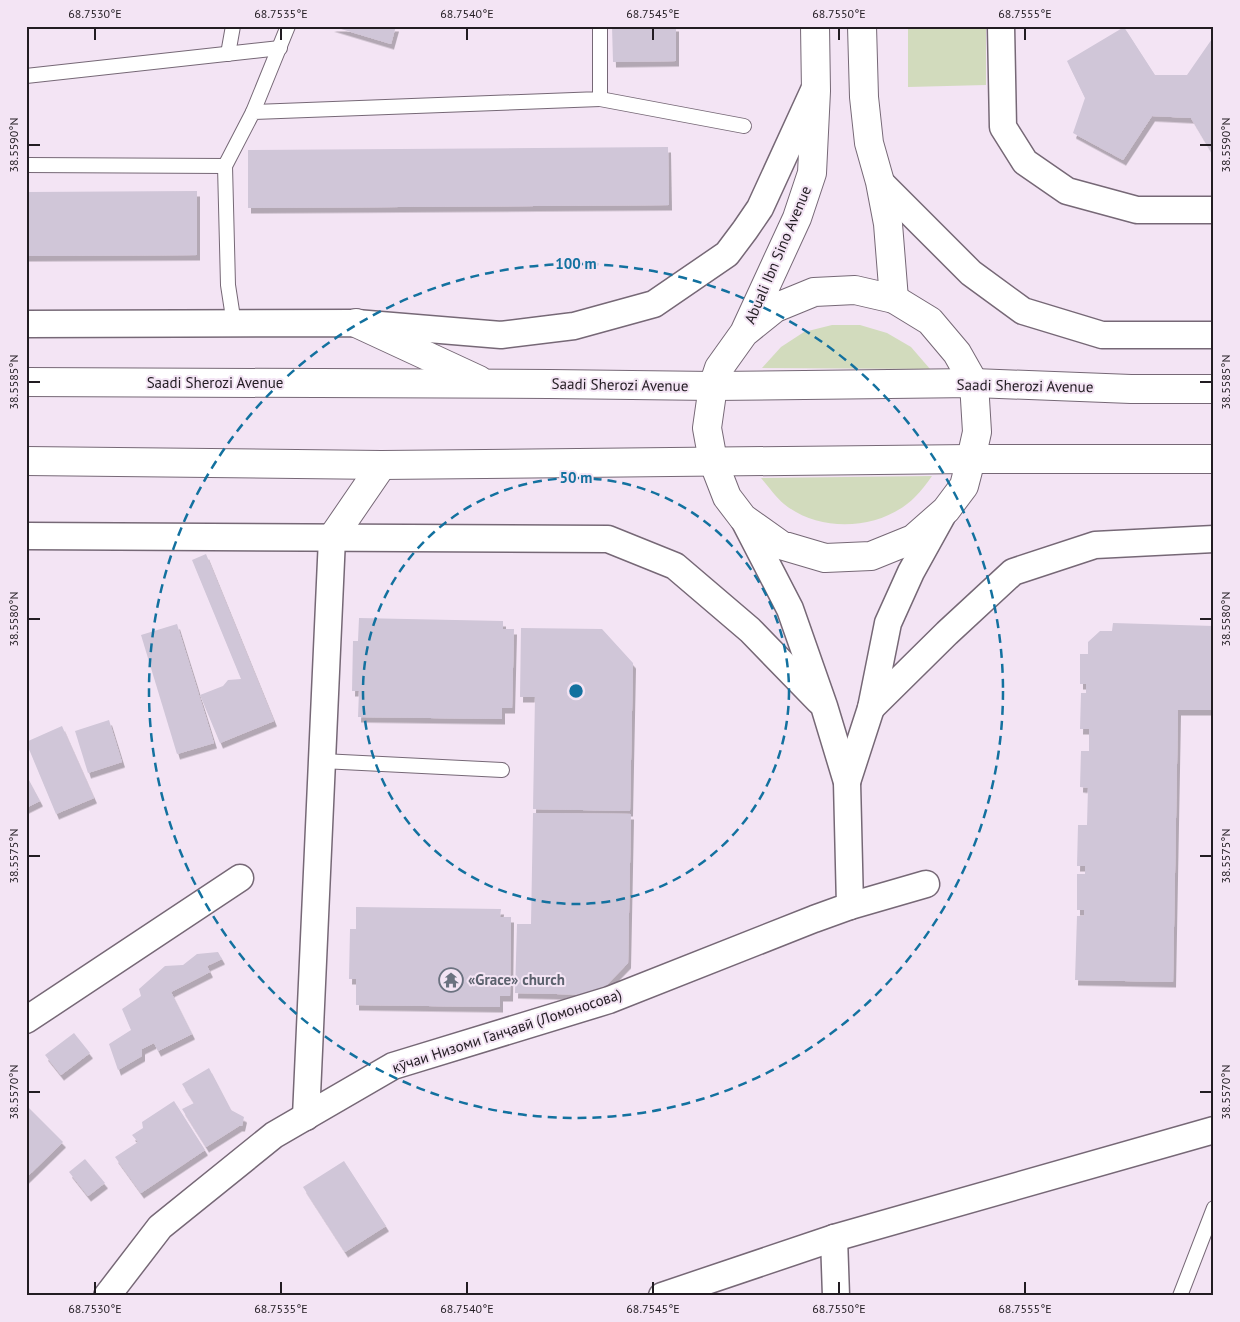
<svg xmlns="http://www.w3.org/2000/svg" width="1240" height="1322" font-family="'PT Sans',sans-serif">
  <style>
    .green { fill: #d2dbbd }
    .building { fill: #d0c6d8; filter: url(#shadow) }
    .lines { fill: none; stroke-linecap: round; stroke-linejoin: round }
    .service-casing { stroke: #766876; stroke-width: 16 }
    .minor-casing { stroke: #766876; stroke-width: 29 }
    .secondary-casing { stroke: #766876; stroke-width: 30 }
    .primary-casing { stroke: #766876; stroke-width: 30 }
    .service { stroke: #fff; stroke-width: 14 }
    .minor { stroke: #fff; stroke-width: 26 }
    .secondary { stroke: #fff; stroke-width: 28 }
    .primary { stroke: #fff; stroke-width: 28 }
    .ticks { fill: none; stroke: #221c22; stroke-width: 2 }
    .ring { fill: none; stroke: #13719f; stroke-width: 2.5; stroke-dasharray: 9 6 }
    .labels { text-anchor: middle; stroke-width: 4; stroke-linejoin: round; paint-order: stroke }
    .street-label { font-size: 15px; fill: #221c22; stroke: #f3e4f4 }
    .worship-label { font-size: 15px; font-weight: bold; fill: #5b616d; stroke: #f3e4f4; text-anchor: start }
    .centre { fill: #13719f; stroke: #f3e4f4; stroke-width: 2.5 }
    .ring-label { font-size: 15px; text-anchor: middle; font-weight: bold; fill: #13719f; stroke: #f3e4f4; stroke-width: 4; stroke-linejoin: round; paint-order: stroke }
    .neatline { fill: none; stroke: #221c22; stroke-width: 2 }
    .ticks-label { font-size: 12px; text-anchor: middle; fill: #221c22 }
  </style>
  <defs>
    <filter id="shadow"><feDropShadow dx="3" dy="5.5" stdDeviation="0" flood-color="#0004"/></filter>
  </defs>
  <rect width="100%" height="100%" fill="#f3e4f4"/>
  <g class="green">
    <polygon points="908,26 986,26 986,85 908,87"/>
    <polygon points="832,325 860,325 887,333 911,347 930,369 762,368 781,347 804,332"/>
    <path d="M932 476C927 483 921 491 915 497 882 530 821 534 784 504 776 497 768 486 761 478Z"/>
  </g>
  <g class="building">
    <polygon points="331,26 396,26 391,44"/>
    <polygon points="612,26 676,26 676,61 613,62"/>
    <polygon points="1124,27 1155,75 1187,75 1214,36 1214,157 1191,118 1152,116 1123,160 1073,133 1085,98 1067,61"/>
    <polygon points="668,147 669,205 248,208 248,150"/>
    <polygon points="197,191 197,255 26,256 26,192"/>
    <polygon points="206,554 274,721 220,743 200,695 223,686 228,680 241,679 192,560"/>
    <polygon points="359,618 503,621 503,629 514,629 512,708 502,708 502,719 358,717 359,691 352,691 353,641 358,641"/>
    <polygon points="1113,623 1214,626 1214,710 1178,710 1173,982 1075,980 1077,916 1084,916 1084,910 1077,910 1077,874 1085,874 1085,866 1077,866 1078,825 1087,825 1088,788 1080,787 1081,751 1089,751 1089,729 1080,729 1081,693 1086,693 1086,684 1080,684 1080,654 1088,654 1088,642 1100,631 1112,631"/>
    <polygon points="177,624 214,743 177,754 141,635"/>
    <polygon points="521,628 602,629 633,663 630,811 533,809 535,697 520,697"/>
    <polygon points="109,720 122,762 88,773 75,731"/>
    <polygon points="62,726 94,798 56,814 26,742"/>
    <polygon points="26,775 40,801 26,808"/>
    <polygon points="533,813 631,814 628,963 597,995 515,993 517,924 531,924"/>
    <polygon points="356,907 501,909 500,917 511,917 510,996 500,996 500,1007 356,1005 356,979 349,979 350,929 356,929"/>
    <polygon points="218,952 222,959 207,966 210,972 171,992 192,1034 158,1051 154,1043 142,1049 142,1056 118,1070 109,1044 131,1030 122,1009 141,996 139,989 165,966 183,965 197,954"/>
    <polygon points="74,1033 90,1053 61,1075 45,1055"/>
    <polygon points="209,1068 231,1110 244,1117 242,1126 239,1126 206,1147 182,1109 194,1103 182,1084"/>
    <polygon points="174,1101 205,1150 141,1193 115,1157 138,1142 132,1135 143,1128 142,1122"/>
    <polygon points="29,1108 63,1142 26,1178 26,1111"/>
    <polygon points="85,1159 105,1183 88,1196 69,1172"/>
    <polygon points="344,1161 386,1226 345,1252 303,1187"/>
  </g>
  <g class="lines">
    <g class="service-casing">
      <g id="service">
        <polyline points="228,54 233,26"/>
        <polyline points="26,76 280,48"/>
        <polyline points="600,99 744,126"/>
        <polyline points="253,112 288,26"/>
        <polyline points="26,165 225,166 253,112 600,99 600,26"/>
        <polyline points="225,166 228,285 234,324"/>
        <polyline points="322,761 502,770"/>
        <polyline points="1180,1296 1214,1208"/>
      </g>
    </g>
    <g class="minor-casing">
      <g id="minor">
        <polyline points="1001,26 1003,127 1025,162 1067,191 1137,210 1214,210"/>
        <polyline points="880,182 971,273 1023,311 1102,335 1214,335"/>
        <polyline points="26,324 356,323 501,335 574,326 654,304 727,254 745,230 760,208 815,88"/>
        <polyline points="26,536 608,539 675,566 750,630 819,701"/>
        <polyline points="871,708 947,633 1013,572 1095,545 1214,539"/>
        <polyline points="847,782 871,708 888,623 911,572 942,516"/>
        <polyline points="850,906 926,884"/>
        <polyline points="26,1020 240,878"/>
        <polyline points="306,1117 332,538"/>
        <polyline points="834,1238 836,1296"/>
        <polyline points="107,1296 160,1227 274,1135 393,1066 609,1000 814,919 850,906 847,782 824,706 790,609 743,518"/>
        <polyline points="662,1296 834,1238 1214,1130"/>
      </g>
    </g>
    <g class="secondary-casing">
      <g id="secondary">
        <polyline points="862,26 864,97 869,143 880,182 888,224 894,299"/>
        <polyline points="744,333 775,308 814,292 855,290 894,299 930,321 957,353 974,383 977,432 971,459 964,486 946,510 913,539 871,556 825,558 781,545 743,518 727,497 713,461 707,428 713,386 719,368 744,333 797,218 812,173 816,91 815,26"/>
      </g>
    </g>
    <g class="primary-casing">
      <g id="primary">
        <polyline points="356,323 479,380"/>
        <polyline points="26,382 550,384 713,386 974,383 1131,389 1214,389"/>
        <polyline points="26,461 382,465 971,459 1214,459"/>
        <polyline points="332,538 382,465"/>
      </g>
    </g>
    <use href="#service" class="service"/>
    <use href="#minor" class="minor"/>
    <use href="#secondary" class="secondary"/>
    <use href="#primary" class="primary"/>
  </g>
  <path class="ticks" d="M95 28V40M281 28V40M467 28V40M653 28V40M839 28V40M1025 28V40M28 145H40M1200 145H1212M28 382H40M1200 382H1212M28 619H40M1200 619H1212M28 856H40M1200 856H1212M28 1092H40M1200 1092H1212M95 1282V1294M281 1282V1294M467 1282V1294M653 1282V1294M839 1282V1294M1025 1282V1294"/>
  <g class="ring">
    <circle cx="576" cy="691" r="213"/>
    <circle cx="576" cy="691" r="427"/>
  </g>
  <defs>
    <g id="temple-ring" transform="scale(1.25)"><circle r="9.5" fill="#f3e4f4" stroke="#6b7280" stroke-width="1.5"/><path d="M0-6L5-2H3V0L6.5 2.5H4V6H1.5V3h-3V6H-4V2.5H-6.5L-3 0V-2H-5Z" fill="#6b7280"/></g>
  </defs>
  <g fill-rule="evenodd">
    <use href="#temple-ring" x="451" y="980"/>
  </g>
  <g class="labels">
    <g class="street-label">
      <text transform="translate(778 255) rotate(-67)" y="5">Abuali Ibn Sino Avenue</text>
      <text x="215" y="388">Saadi Sherozi Avenue</text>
      <text transform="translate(620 385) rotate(1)" y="5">Saadi Sherozi Avenue</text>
      <text transform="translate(1025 386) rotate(1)" y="5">Saadi Sherozi Avenue</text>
      <text transform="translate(507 1031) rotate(-18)" y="5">кӯчаи Низоми Ганҷавӣ (Ломоносова)</text>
    </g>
    <g class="worship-label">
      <text x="468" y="985">«Grace» church</text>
    </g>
  </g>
  <circle cx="576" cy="691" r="8" class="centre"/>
  <g class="ring-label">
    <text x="576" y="269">100 m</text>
    <text x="576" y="483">50 m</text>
  </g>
  <rect width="1240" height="1322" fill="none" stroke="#f3e4f4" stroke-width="55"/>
  <rect x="28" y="28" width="1184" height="1266" class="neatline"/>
  <g class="ticks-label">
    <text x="95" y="18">68.7530°E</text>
    <text x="281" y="18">68.7535°E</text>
    <text x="467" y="18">68.7540°E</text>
    <text x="653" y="18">68.7545°E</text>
    <text x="839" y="18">68.7550°E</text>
    <text x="1025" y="18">68.7555°E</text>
    <text transform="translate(14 145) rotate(-90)" y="4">38.5590°N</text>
    <text transform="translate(1226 145) rotate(-90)" y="4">38.5590°N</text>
    <text transform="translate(14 382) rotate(-90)" y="4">38.5585°N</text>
    <text transform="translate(1226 382) rotate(-90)" y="4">38.5585°N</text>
    <text transform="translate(14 619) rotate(-90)" y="4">38.5580°N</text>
    <text transform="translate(1226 619) rotate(-90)" y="4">38.5580°N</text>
    <text transform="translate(14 856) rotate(-90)" y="4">38.5575°N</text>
    <text transform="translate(1226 856) rotate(-90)" y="4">38.5575°N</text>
    <text transform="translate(14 1092) rotate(-90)" y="4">38.5570°N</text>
    <text transform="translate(1226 1092) rotate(-90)" y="4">38.5570°N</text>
    <text x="95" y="1313">68.7530°E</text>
    <text x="281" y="1313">68.7535°E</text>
    <text x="467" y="1313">68.7540°E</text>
    <text x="653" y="1313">68.7545°E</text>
    <text x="839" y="1313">68.7550°E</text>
    <text x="1025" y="1313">68.7555°E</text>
  </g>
</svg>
